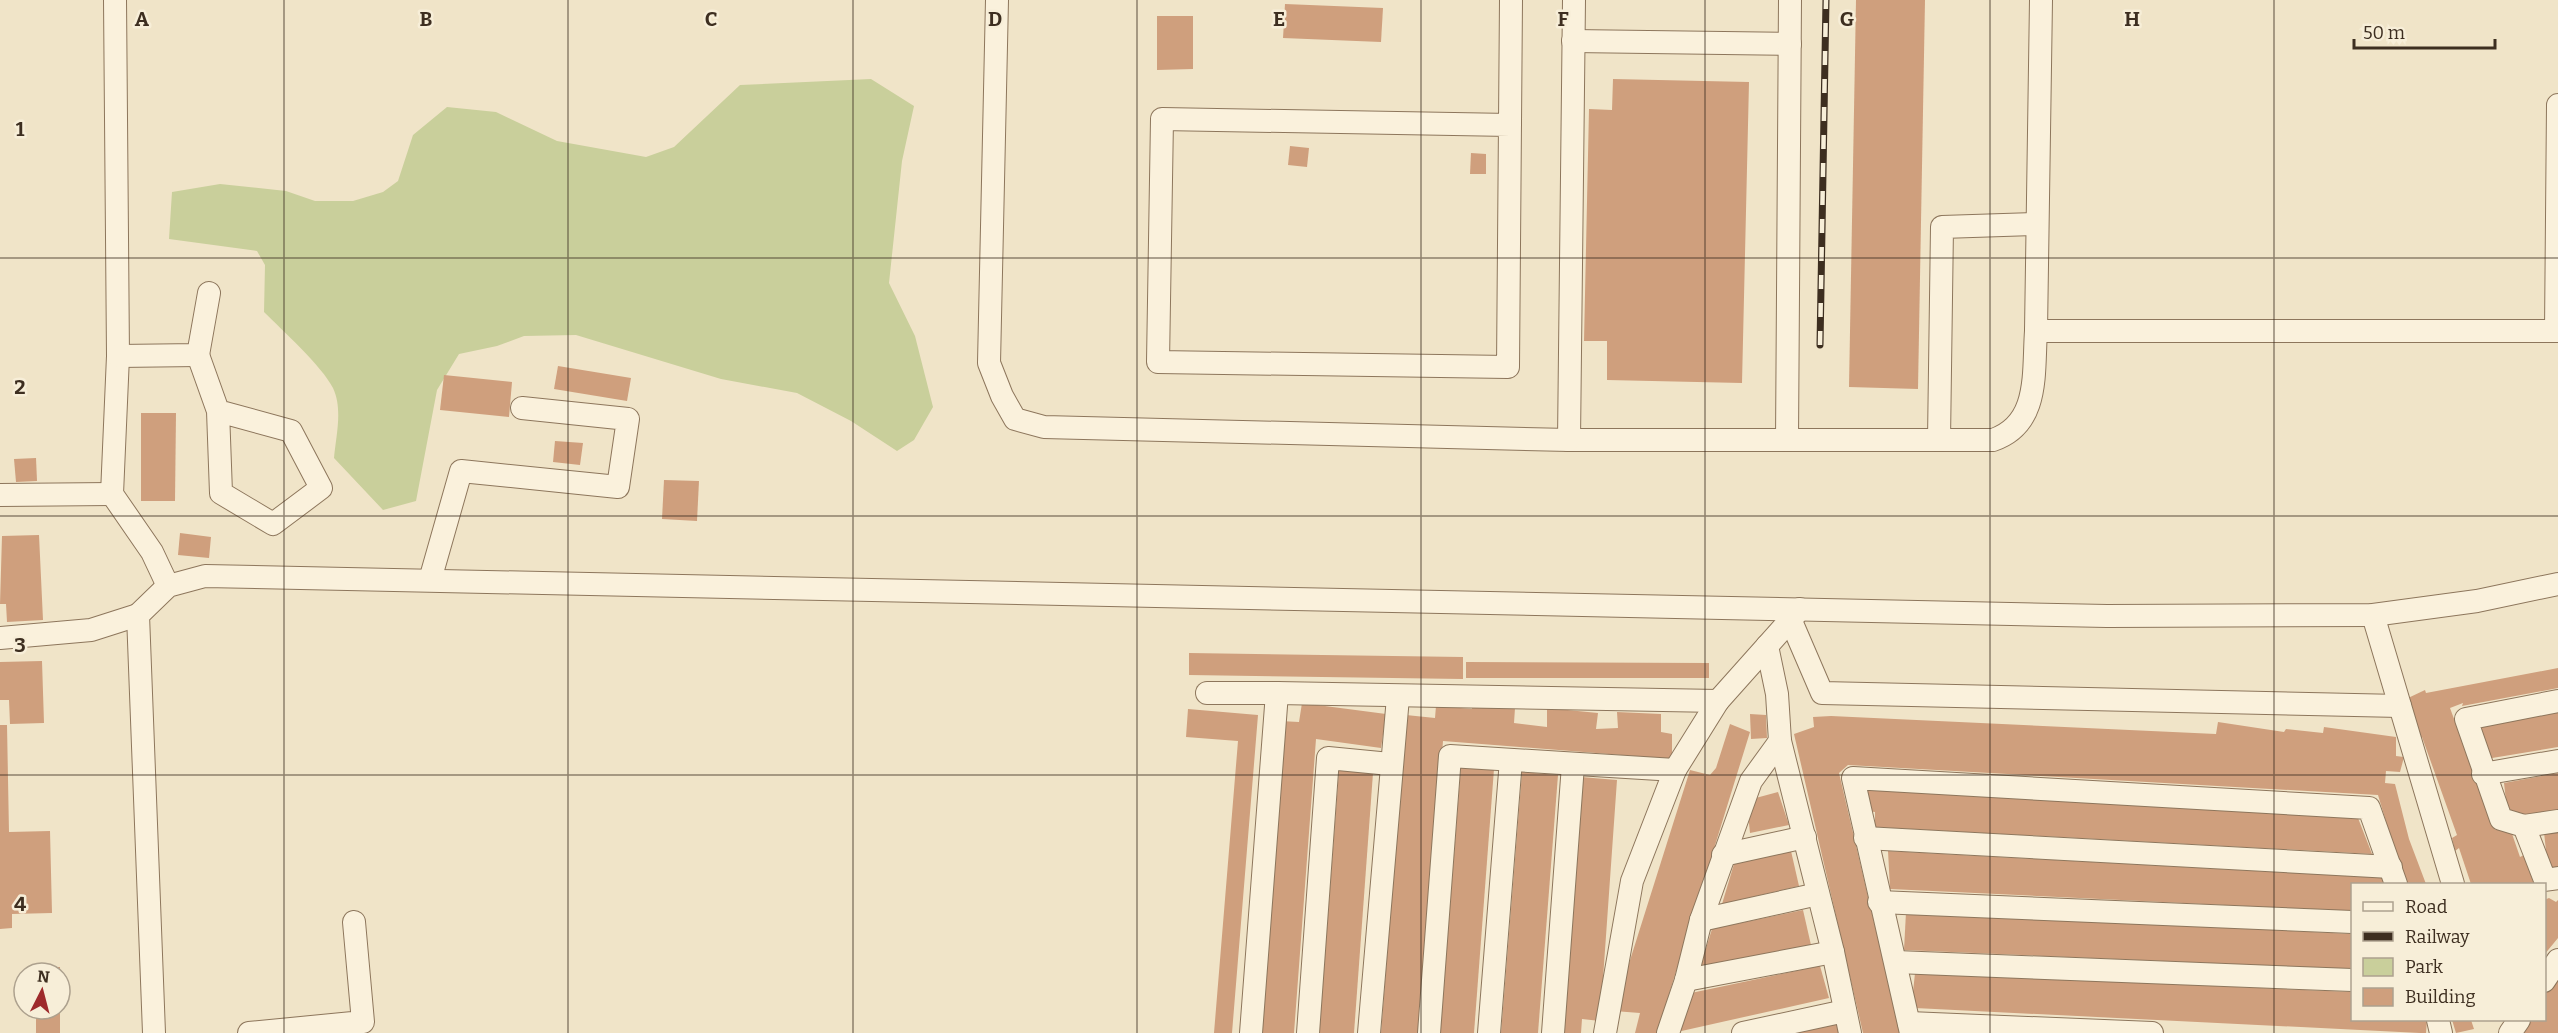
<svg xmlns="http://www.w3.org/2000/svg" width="2558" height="1033" font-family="Bitter,serif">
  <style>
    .green { fill: #c9cf9b }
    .building { fill: #cf9f7d }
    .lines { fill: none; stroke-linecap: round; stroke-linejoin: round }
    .minor-casing { stroke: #8d765c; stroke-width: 24 }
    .minor { stroke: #faf1dc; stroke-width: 22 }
    .rail-casing { stroke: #3d2e20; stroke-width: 7 }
    .rail { stroke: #f7eed8; stroke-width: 4.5; stroke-dasharray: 14; stroke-linecap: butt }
    .grid { fill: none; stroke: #3d2e20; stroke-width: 1.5; stroke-opacity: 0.55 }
    .grid-label { font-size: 20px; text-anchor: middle; font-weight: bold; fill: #3d2e20; stroke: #f7eed8; stroke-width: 5; stroke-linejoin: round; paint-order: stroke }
  </style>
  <rect width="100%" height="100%" fill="#f0e4c8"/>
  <path class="green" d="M871 79 914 106 902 161 889 283 915 336 933 407 914 440 897 451 851 421 797 393 721 379 576 335 524 336 497 346 459 354 437 390 416 501 383 510 334 458C336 436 343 409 333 388 322 366 282 330 264 312L265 265 257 251 169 239 172 192 220 184 286 191 315 201H353L383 192 398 181 413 135 447 107 496 112 557 141 646 157 674 147 740 85Z"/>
  <g class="building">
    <polygon points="1856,0 1925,0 1918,389 1849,387"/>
    <polygon points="1285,4 1383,8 1381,42 1283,38"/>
    <polygon points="1157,16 1193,16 1193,69 1157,70"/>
    <polygon points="1613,79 1749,82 1742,383 1607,380 1607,341 1584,341 1589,109 1612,110"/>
    <polygon points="1290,146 1309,148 1307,167 1288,165"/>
    <polygon points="1471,153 1486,154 1486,174 1470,174"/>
    <polygon points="558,366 631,378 627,401 554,389"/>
    <polygon points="444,375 512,382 509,417 440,410"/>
    <polygon points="141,413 176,413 175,501 141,501"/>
    <polygon points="555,441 583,443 580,465 553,462"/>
    <polygon points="36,458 37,481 16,482 14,459"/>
    <polygon points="664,480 699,481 697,521 662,519"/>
    <polygon points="180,533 211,537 209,558 178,555"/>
    <polygon points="39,535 43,620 7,622 6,604 0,604 2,536"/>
    <polygon points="1189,653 1463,657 1463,679 1189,675"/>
    <polygon points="42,661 44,723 10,724 9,700 0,700 0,662"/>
    <polygon points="1466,662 1709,663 1709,678 1466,678"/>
    <polygon points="2558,668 2558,688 2462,706 2463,703 2450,708 2495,830 2509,825 2520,857 2524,855 2534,884 2471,884 2459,848 2455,851 2452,838 2457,835 2422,737 2419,740 2408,698 2425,690 2426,693"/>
    <polygon points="1302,703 1386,714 1381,748 1316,739 1294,1033 1258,1033 1280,721 1299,722"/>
    <polygon points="1472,703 1515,708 1514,723 1547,727 1547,708 1598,713 1596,729 1618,728 1617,712 1661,714 1661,732 1672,734 1672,759 1443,741 1420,1033 1381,1033 1406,715 1435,718 1436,706 1472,709"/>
    <polygon points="1188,709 1258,715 1232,1033 1214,1033 1238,741 1186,737"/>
    <polygon points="2558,711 2558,747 2486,759 2480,724"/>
    <polygon points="1750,714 1766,715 1767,738 1751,739"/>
    <polygon points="1831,716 2216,734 2218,722 2284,732 2286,729 2323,733 2324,727 2396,737 2396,756 2404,757 2400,772 2386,771 2385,783 2395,784 2409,839 2426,884 2405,884 2378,795 1848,765 1839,773 1900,1033 1863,1033 1794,734 1814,727 1813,717"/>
    <polygon points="1730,724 1750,732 1657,1033 1635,1033 1640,1013 1614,1011 1690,770 1710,775 1716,768"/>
    <polygon points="0,725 7,725 9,832 50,831 52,913 12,914 12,928 0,929"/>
    <polygon points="1461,766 1494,769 1474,1033 1440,1033"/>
    <polygon points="1339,770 1373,773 1354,1033 1319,1033"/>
    <polygon points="1522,772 1558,775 1538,1033 1501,1033"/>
    <polygon points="2558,773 2558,810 2508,818 2504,783"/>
    <polygon points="1581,777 1617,780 1600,1021 1582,1019 1581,1033 1563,1033"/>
    <polygon points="1867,789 2358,818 2372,854 1875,827 1875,812 1865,811"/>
    <polygon points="1778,792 1789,825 1750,833 1748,814 1752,799"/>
    <polygon points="2558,830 2558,868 2548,870 2544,832"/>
    <polygon points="1791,851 1799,886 1722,904 1734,864"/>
    <polygon points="1888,851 2385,878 2387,884 2352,884 2352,911 1890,889"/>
    <polygon points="2549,898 2556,902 2558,900 2558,938 2544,955 2544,900"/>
    <polygon points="1803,910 1811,945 1700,968 1712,929"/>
    <polygon points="1906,912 2352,934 2352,969 1904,950"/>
    <polygon points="1820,966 1829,998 1677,1032 1691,993"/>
    <rect x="36" y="967" width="24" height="6"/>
    <polygon points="1915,973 2352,992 2352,1020 2427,1020 2426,1033 2420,1033 1915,1008 1913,992"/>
    <polygon points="2558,977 2558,1033 2515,1033 2525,1020 2544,1020 2544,993"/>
    <rect x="36" y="1009" width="24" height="24"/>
    <polygon points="2452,1020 2471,1020 2474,1029 2456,1033"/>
    <polygon points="1836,1021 1839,1033 1791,1033"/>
  </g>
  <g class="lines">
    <g class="minor-casing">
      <g id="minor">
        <polyline points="115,0 118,356 112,494 152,552 168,586"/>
        <path d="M997 0 989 363 1002 396 1015 419 1044 427 1569 440H1993C2040 424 2033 373 2036 331L2041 0"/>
        <polyline points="1573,41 1790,44"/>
        <polyline points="1510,125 1162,119 1158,362 1508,367 1511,0"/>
        <polyline points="2036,331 2558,331"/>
        <polyline points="2556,331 2558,105"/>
        <polyline points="198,355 218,411 221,493 273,524 321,488 291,431 218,411"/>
        <polyline points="118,356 198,355 209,293"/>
        <polyline points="1569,440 1574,0"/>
        <polyline points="1787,440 1790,0"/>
        <polyline points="1939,440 1942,227 2037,224"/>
        <polyline points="0,495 112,494"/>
        <polyline points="430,580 461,471 618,487 628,419 522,408"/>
        <polyline points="2373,615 2453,884"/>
        <polyline points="1791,621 1822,693 2400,706"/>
        <polyline points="0,638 91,630 138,615"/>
        <polyline points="1767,646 1777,694 1780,741 1833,952 1850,1033"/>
        <polyline points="1207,693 1277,693"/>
        <polyline points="2558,701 2466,719 2501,819 2524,826 2545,880 2558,878"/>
        <polyline points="2483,774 2558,761"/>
        <polyline points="2524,826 2558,821"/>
        <polyline points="1865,838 2391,867"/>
        <polyline points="1723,855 1805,837"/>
        <polyline points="1879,902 2352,922"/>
        <polyline points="1701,920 1818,894"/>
        <polyline points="1896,962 2352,980"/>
        <polyline points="1686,980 1833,952"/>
        <polyline points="2544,981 2558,960"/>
        <polyline points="2438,1020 2441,1033"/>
        <polyline points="1909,1023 2152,1033"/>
        <polyline points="154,1033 138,615 168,586 205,576 2107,616 2373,615 2477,601 2558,584"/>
        <polyline points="249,1033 363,1022 354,922"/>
        <polyline points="1251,1033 1277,693 1718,701 1800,609"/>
        <polyline points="1308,1033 1328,758 1390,764"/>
        <polyline points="1369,1033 1398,697"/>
        <polyline points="1429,1033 1450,756 1675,770"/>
        <polyline points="1489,1033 1511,760"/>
        <polyline points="1553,1033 1573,765"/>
        <polyline points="1605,1033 1632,881 1675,770 1718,701"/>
        <polyline points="1668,1033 1686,980 1701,920 1751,781 1780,741"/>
        <polyline points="1743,1033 1845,1011"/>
        <polyline points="1911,1033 1853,778 2369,808 2396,884"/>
        <polyline points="2510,1033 2519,1020"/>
      </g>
    </g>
    <use href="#minor" class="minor"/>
    <g class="rail-casing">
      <polyline id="rail" points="1820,345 1826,0"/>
    </g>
    <use href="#rail" class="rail"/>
  </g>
  <path class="grid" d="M284 0V1033M568 0V1033M853 0V1033M1137 0V1033M1421 0V1033M1705 0V1033M1990 0V1033M2274 0V1033M0 258H2558M0 516H2558M0 775H2558"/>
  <g class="grid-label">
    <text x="142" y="26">A</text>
    <text x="426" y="26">B</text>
    <text x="711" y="26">C</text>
    <text x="995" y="26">D</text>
    <text x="1279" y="26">E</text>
    <text x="1563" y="26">F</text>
    <text x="1847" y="26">G</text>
    <text x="2132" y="26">H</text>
    <text x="20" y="136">1</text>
    <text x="20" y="394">2</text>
    <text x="20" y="652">3</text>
    <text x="20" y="911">4</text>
  </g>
  <rect x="2351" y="883" width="195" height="138" fill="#f7eed8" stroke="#ada18e" stroke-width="1.5"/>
  <rect x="2363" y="902" width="30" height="9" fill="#faf1dc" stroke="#ada18e" stroke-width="1.5"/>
  <text x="2405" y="913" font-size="18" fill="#3d2e20">Road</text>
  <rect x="2363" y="932" width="30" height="9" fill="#3d2e20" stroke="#ada18e" stroke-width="1.5"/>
  <text x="2405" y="943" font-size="18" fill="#3d2e20">Railway</text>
  <rect x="2363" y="958" width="30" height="18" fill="#c9cf9b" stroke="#ada18e" stroke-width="1.5"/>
  <text x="2405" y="973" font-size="18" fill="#3d2e20">Park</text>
  <rect x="2363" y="988" width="30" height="18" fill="#cf9f7d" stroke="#ada18e" stroke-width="1.5"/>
  <text x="2405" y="1003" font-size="18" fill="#3d2e20">Building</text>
  <g transform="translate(42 991) rotate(6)"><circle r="28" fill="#f7eed8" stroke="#ada18e" stroke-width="1.5"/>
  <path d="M0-4.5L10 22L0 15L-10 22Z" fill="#9e2a2b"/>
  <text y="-9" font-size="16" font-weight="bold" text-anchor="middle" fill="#3d2e20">N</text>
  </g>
  <path d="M2354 39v9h141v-9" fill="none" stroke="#3d2e20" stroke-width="3"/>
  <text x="2363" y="39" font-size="18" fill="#3d2e20" stroke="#f7eed8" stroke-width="4.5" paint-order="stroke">50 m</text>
</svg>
